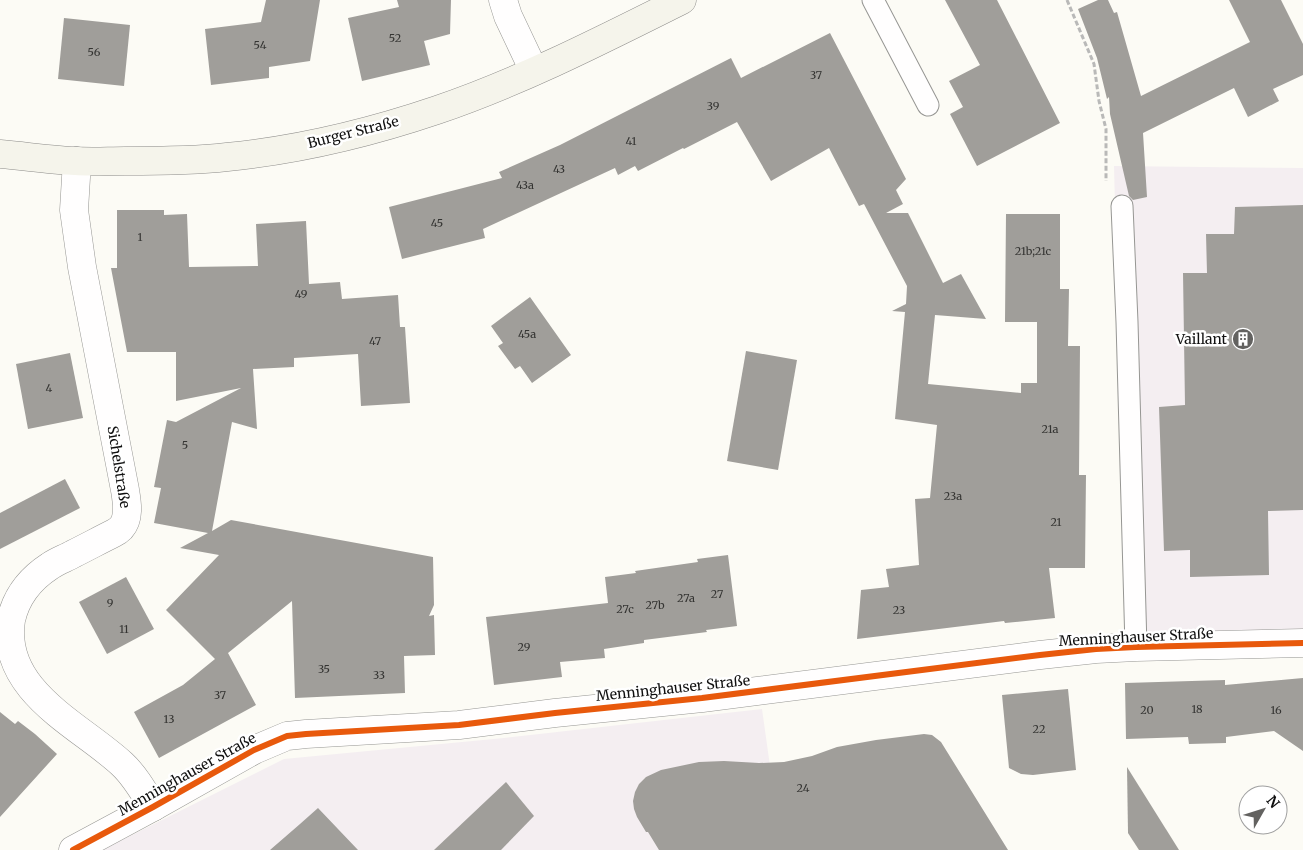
<svg xmlns="http://www.w3.org/2000/svg" width="1303" height="850" font-family="Merriweather,serif">
  <style>
    .industrial { fill: #f4eef1 }
    .building { fill: #a09e9a }
    .lines { fill: none; stroke-linecap: round; stroke-linejoin: round }
    .lane-casing { stroke: #969693; stroke-width: 23 }
    .street-casing { stroke: #969693; stroke-width: 29 }
    .secondary-casing { stroke: #8d8c8a; stroke-width: 29 }
    .path { stroke: #b9b9b8; stroke-width: 3; stroke-dasharray: 5 2.5; stroke-linecap: butt }
    .lane { stroke: #fffefe; stroke-width: 21 }
    .street { stroke: #fffefe; stroke-width: 28 }
    .secondary { stroke: #f5f4eb; stroke-width: 28 }
    .cycleway-casing { stroke: #fff; stroke-width: 9 }
    .cycleway { stroke: #e8590c; stroke-width: 6 }
    .labels { text-anchor: middle; stroke-width: 5; stroke-linejoin: round; paint-order: stroke }
    .number-label { font-size: 11px; fill: #343432 }
    .street-label { font-size: 14px; fill: #101010; stroke: #fff }
    .poi-label { font-size: 14px; fill: #101010; stroke: #fff; text-anchor: end }
  </style>
  <rect width="100%" height="100%" fill="#fcfbf5"/>
  <g class="industrial">
    <polygon points="1114,166 1303,168 1303,630 1126,640"/>
    <polygon points="762,709 770,766 809,850 102,850 284,759 504,738"/>
  </g>
  <g class="building">
    <polygon points="266,0 320,0 310,61 269,67 269,78 211,85 205,29 261,22"/>
    <polygon points="397,0 451,0 450,34 424,41 430,65 362,81 348,18 399,7"/>
    <polygon points="945,0 997,0 1060,123 977,166 950,114 963,107 949,81 980,65"/>
    <polygon points="1098,0 1108,0 1114,13 1117,12 1141,96 1250,42 1229,0 1281,0 1303,44 1303,75 1273,89 1279,101 1248,117 1234,88 1143,133 1147,197 1133,200 1129,196 1110,114 1109,97 1107,99 1097,58 1078,9"/>
    <polygon points="64,18 130,25 124,86 58,79"/>
    <polygon points="830,33 906,179 896,190 903,204 886,213 908,213 943,283 961,274 986,319 935,315 928,384 1021,393 1021,383 1037,383 1037,322 1005,322 1006,214 1060,214 1060,289 1069,289 1068,346 1080,346 1079,475 1086,475 1085,568 1049,568 1055,618 1005,623 1004,621 857,639 861,590 889,587 886,569 919,565 915,499 930,498 937,425 895,419 905,312 892,311 906,304 907,286 864,204 859,206 829,148 771,181 737,122 684,149 683,148 638,171 635,166 618,175 615,168 483,229 485,238 402,259 389,207 502,178 499,172 560,145 731,58 741,78"/>
    <polygon points="1303,205 1303,510 1268,511 1269,575 1190,577 1190,550 1164,551 1159,407 1185,405 1183,273 1207,273 1206,234 1234,234 1235,207"/>
    <polygon points="117,210 164,210 164,215 187,214 189,267 258,266 256,224 306,221 309,284 340,282 342,299 398,295 400,327 405,327 410,403 361,406 358,354 294,358 294,367 253,369 257,429 232,422 212,531 231,520 433,557 434,605 429,616 434,615 435,655 404,656 405,693 295,698 292,601 228,653 256,705 159,758 134,712 183,685 215,659 166,610 219,555 180,548 208,533 154,523 161,488 154,487 167,420 176,422 241,388 176,401 176,352 127,352 111,268 117,268"/>
    <polygon points="530,297 571,355 532,383 520,366 515,369 498,346 503,343 491,326"/>
    <polygon points="746,351 797,360 778,470 727,461"/>
    <polygon points="70,353 83,418 28,429 16,364"/>
    <polygon points="65,479 80,508 0,549 0,513"/>
    <polygon points="728,555 737,626 706,630 707,632 644,640 644,643 604,649 605,658 560,662 562,677 494,685 486,617 608,603 605,577 636,573 635,571 698,562 697,559"/>
    <polygon points="126,577 154,629 107,654 79,602"/>
    <polygon points="1303,678 1303,751 1274,731 1226,737 1226,743 1189,744 1188,737 1126,739 1125,683 1225,680 1225,685"/>
    <polygon points="1068,689 1076,770 1033,775 1021,774 1009,768 1002,695"/>
    <polygon points="0,712 15,724 18,721 35,734 57,754 0,817"/>
    <polygon points="924,734 932,735 941,742 1008,850 659,850 648,832 646,832 637,817 634,809 633,801 635,792 639,784 646,777 661,770 699,762 724,761 759,763 784,762 812,756 837,747 876,740"/>
    <polygon points="1127,767 1179,850 1139,850 1128,833"/>
    <polygon points="506,782 534,816 501,850 434,850"/>
    <polygon points="318,808 358,850 270,850 300,824"/>
  </g>
  <g class="lines">
    <g class="lane-casing">
      <g id="lane">
        <polyline points="873,0 928,105"/>
        <polyline points="1122,206 1127,322 1136,647"/>
      </g>
    </g>
    <g class="street-casing">
      <g id="street">
        <polyline points="503,0 508,16 534,71"/>
        <path d="M77 161 74 210 82 267 125 490C127 502 130 518 121 528 119 530 116 532 114 533 100 540 87 547 73 554 66 558 57 561 50 566 30 579 16 597 11 620 0 691 80 725 122 764 135 776 144 792 153 807"/>
        <polyline points="73,850 153,807 254,750 287,736 306,734 459,725 555,713 702,698 1040,655 1096,649 1136,647 1303,643"/>
      </g>
    </g>
    <g class="secondary-casing">
      <path id="secondary" d="M0 154C25 156 50 160 75 161 92 162 108 161 125 161 159 161 193 161 227 157 298 150 369 133 437 110 522 81 602 40 682 0"/>
    </g>
    <polyline class="path" points="1067,0 1094,64 1099,101 1106,129 1106,181"/>
    <use href="#lane" class="lane"/>
    <use href="#street" class="street"/>
    <use href="#secondary" class="secondary"/>
    <g class="cycleway-casing">
      <polyline id="cycleway" points="73,850 153,807 254,750 287,736 306,734 459,725 555,713 702,698 1040,655 1096,649 1136,647 1303,643"/>
    </g>
    <use href="#cycleway" class="cycleway"/>
  </g>
  <defs>
    <g id="building-disc" transform="scale(1.125)"><circle r="9.5" fill="#636260" stroke="#fff"/><path d="M-4-6H4V6H1V3H-1V6H-4ZM-2.5-4.3h1.7v1.8h-1.7ZM.8-4.3h1.7v1.8H.8ZM-2.5-1h1.7V.8h-1.7ZM.8-1h1.7V.8H.8Z" fill="#fff"/></g>
  </defs>
  <g fill-rule="evenodd">
    <use href="#building-disc" x="1243" y="339"/>
  </g>
  <g class="labels">
    <g class="number-label">
      <text x="395" y="42">52</text>
      <text x="260" y="49">54</text>
      <text x="94" y="56">56</text>
      <text x="816" y="79">37</text>
      <text x="713" y="110">39</text>
      <text x="631" y="145">41</text>
      <text x="559" y="173">43</text>
      <text x="525" y="189">43a</text>
      <text x="437" y="227">45</text>
      <text x="140" y="241">1</text>
      <text x="1033" y="255">21b;21c</text>
      <text x="301" y="298">49</text>
      <text x="527" y="338">45a</text>
      <text x="375" y="345">47</text>
      <text x="49" y="392">4</text>
      <text x="1050" y="433">21a</text>
      <text x="185" y="449">5</text>
      <text x="953" y="500">23a</text>
      <text x="1056" y="526">21</text>
      <text x="717" y="598">27</text>
      <text x="686" y="602">27a</text>
      <text x="110" y="607">9</text>
      <text x="655" y="609">27b</text>
      <text x="625" y="613">27c</text>
      <text x="899" y="614">23</text>
      <text x="124" y="633">11</text>
      <text x="524" y="651">29</text>
      <text x="324" y="673">35</text>
      <text x="379" y="679">33</text>
      <text x="220" y="699">37</text>
      <text x="1197" y="713">18</text>
      <text x="1147" y="714">20</text>
      <text x="1276" y="714">16</text>
      <text x="169" y="723">13</text>
      <text x="1039" y="733">22</text>
      <text x="803" y="792">24</text>
    </g>
    <g class="street-label">
      <text transform="translate(353 132) rotate(-14)" y="5">Burger Straße</text>
      <text transform="translate(119 467) rotate(81)" y="5">Sichelstraße</text>
      <text transform="translate(1136 637) rotate(-3)" y="5">Menninghauser Straße</text>
      <text transform="translate(673 688) rotate(-6)" y="5">Menninghauser Straße</text>
      <text transform="translate(187 774) rotate(-29)" y="5">Menninghauser Straße</text>
    </g>
    <g class="poi-label">
      <text x="1227" y="344">Vaillant</text>
    </g>
  </g>
  <g transform="translate(1263 810) rotate(51)"><circle r="24" fill="#ffffff" stroke="#9f9f9f"/>
  <path d="M0-4L9 19L0 12L-9 19Z" fill="#636260"/>
  <text y="-8" font-size="14" font-weight="bold" text-anchor="middle" fill="#101010">N</text>
  </g>
</svg>
